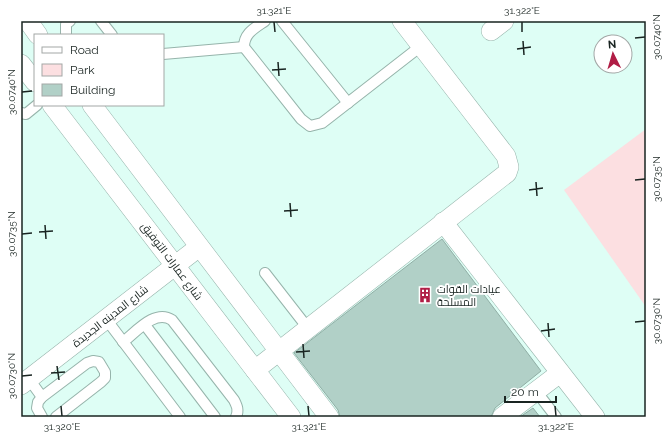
<svg xmlns="http://www.w3.org/2000/svg" width="667" height="438" font-family="Raleway,Cairo,sans-serif">
  <style>
    .green { fill: #fcdfe1 }
    .building { fill: #b1d0c7; stroke: #8fada4 }
    .lines { fill: none; stroke-linecap: round; stroke-linejoin: round }
    .service-casing { stroke: #96b4ab; stroke-width: 12 }
    .minor-casing { stroke: #96b4ab; stroke-width: 20 }
    .service { stroke: #fff; stroke-width: 10 }
    .minor { stroke: #fff; stroke-width: 19 }
    .ticks { fill: none; stroke: #192421; stroke-width: 1.5 }
    .labels { text-anchor: middle; stroke-width: 3.5; stroke-linejoin: round; paint-order: stroke }
    .street-label { font-size: 11px; fill: #192421; stroke: #fff }
    .poi-label { font-size: 11px; fill: #192421; stroke: #fff; text-anchor: start }
    .neatline { fill: none; stroke: #192421; stroke-width: 1.5 }
    .ticks-label { font-size: 10px; text-anchor: middle; fill: #192421 }
  </style>
  <rect width="100%" height="100%" fill="#defef5"/>
  <polygon class="green" points="646,129 646,307 564,190"/>
  <g class="building">
    <polygon points="442,239 541,371 495,408 491,417 340,417 338,410 294,353"/>
    <polygon points="533,408 540,417 520,417"/>
  </g>
  <g class="lines">
    <g class="service-casing">
      <g id="service">
        <polyline points="101,21 112,35"/>
        <path d="M265 21C255 28 244 33 244 47L301 119 310 126 322 123 421 46"/>
        <polyline points="282,21 348,103"/>
        <polyline points="66,35 66,24 70,21"/>
        <polyline points="163,54 244,47"/>
        <polyline points="21,113 26,114 37,105"/>
        <polyline points="265,273 307,327"/>
        <polyline points="106,319 180,417"/>
        <polyline points="145,325 215,417"/>
        <path d="M123 342C137 331 155 309 172 320L234 400C237 406 239 410 236 417"/>
        <polyline points="29,379 42,397"/>
        <polyline points="536,391 556,417"/>
        <polyline points="42,417 37,408 38,402 42,397 87,363 93,361 99,362 105,372 105,378 101,382 56,417"/>
      </g>
    </g>
    <g class="minor-casing">
      <g id="minor">
        <polyline points="28,21 38,35"/>
        <polyline points="491,31 504,21"/>
        <polyline points="21,64 35,82"/>
        <polyline points="52,105 291,417"/>
        <polyline points="92,105 329,417"/>
        <polyline points="443,222 595,417"/>
        <polyline points="255,370 507,173 509,167 506,156 402,21"/>
        <polyline points="21,385 199,247"/>
        <polyline points="502,417 560,373"/>
      </g>
    </g>
    <use href="#service" class="service"/>
    <use href="#minor" class="minor"/>
  </g>
  <path class="ticks" d="M274 22 275 32M522 22V32M635 38 645 37M523 41 524 55M517 49 531 47M278 62 279 76M272 70 286 69M22 92 32 91M635 180 645 179M536 182 537 196M529 190 543 188M290 203 291 217M284 211 298 210M45 225 46 239M39 232 53 231M22 234 32 233M635 322 645 321M548 323 549 337M541 331 555 329M303 344 304 358M296 352 310 351M57 366 59 380M51 373 65 372M22 376 32 375M61 406 62 416M308 406 309 416M555 406 556 416"/>
  <defs>
    <g id="building-bare" transform="scale(1.2)"><path d="M-4-6H4V6H1V3H-1V6H-4ZM-2.5-4.3h1.7v1.8h-1.7ZM.8-4.3h1.7v1.8H.8ZM-2.5-1h1.7V.8h-1.7ZM.8-1h1.7V.8H.8Z" fill="#b01d45" stroke="#fff" stroke-width="2.5" paint-order="stroke"/></g>
  </defs>
  <g fill-rule="evenodd">
    <use href="#building-bare" x="425" y="295"/>
  </g>
  <g class="labels">
    <g class="street-label">
      <text transform="translate(172 261) rotate(53)" y="4">شارع عمارات التوفيق</text>
      <text transform="translate(110 316) rotate(-38)" y="4">شارع المدينه الجديدة</text>
    </g>
    <g class="poi-label">
      <text x="437" y="293">عيادات القوات<tspan x="437" dy="13">المسلحة</tspan></text>
    </g>
  </g>
  <rect width="667" height="438" fill="none" stroke="#ffffff" stroke-width="44"/>
  <rect x="34" y="34" width="130" height="72" fill="#ffffff" stroke="#a3a7a6"/>
  <rect x="42" y="47" width="20" height="6" fill="#ffffff" stroke="#a3a7a6"/>
  <text x="70" y="54" font-size="12" fill="#192421">Road</text>
  <rect x="42" y="64" width="20" height="12" fill="#fcdfe1" stroke="#a3a7a6"/>
  <text x="70" y="74" font-size="12" fill="#192421">Park</text>
  <rect x="42" y="84" width="20" height="12" fill="#b1d0c7" stroke="#a3a7a6"/>
  <text x="70" y="94" font-size="12" fill="#192421">Building</text>
  <g transform="translate(613 54) rotate(355)"><circle r="19" fill="#ffffff" stroke="#a3a7a6"/>
  <path d="M0-3L7 15L0 10L-7 15Z" fill="#b01d45"/>
  <text y="-6" font-size="11" font-weight="bold" text-anchor="middle" fill="#192421">N</text>
  </g>
  <path d="M505 396v6h51v-6" fill="none" stroke="#192421" stroke-width="2"/>
  <text x="511" y="396" font-size="12" fill="#192421" stroke="#ffffff" stroke-width="3" paint-order="stroke">20 m</text>
  <rect x="22" y="22" width="623" height="394" class="neatline"/>
  <g class="ticks-label">
    <text x="274" y="14">31.321°E</text>
    <text x="522" y="14">31.322°E</text>
    <text transform="translate(656 37) rotate(-90)" y="4">30.0740°N</text>
    <text transform="translate(11 92) rotate(-90)" y="4">30.0740°N</text>
    <text transform="translate(656 179) rotate(-90)" y="4">30.0735°N</text>
    <text transform="translate(11 234) rotate(-90)" y="4">30.0735°N</text>
    <text transform="translate(656 321) rotate(-90)" y="4">30.0730°N</text>
    <text transform="translate(11 376) rotate(-90)" y="4">30.0730°N</text>
    <text x="62" y="430">31.320°E</text>
    <text x="309" y="430">31.321°E</text>
    <text x="556" y="430">31.322°E</text>
  </g>
</svg>
